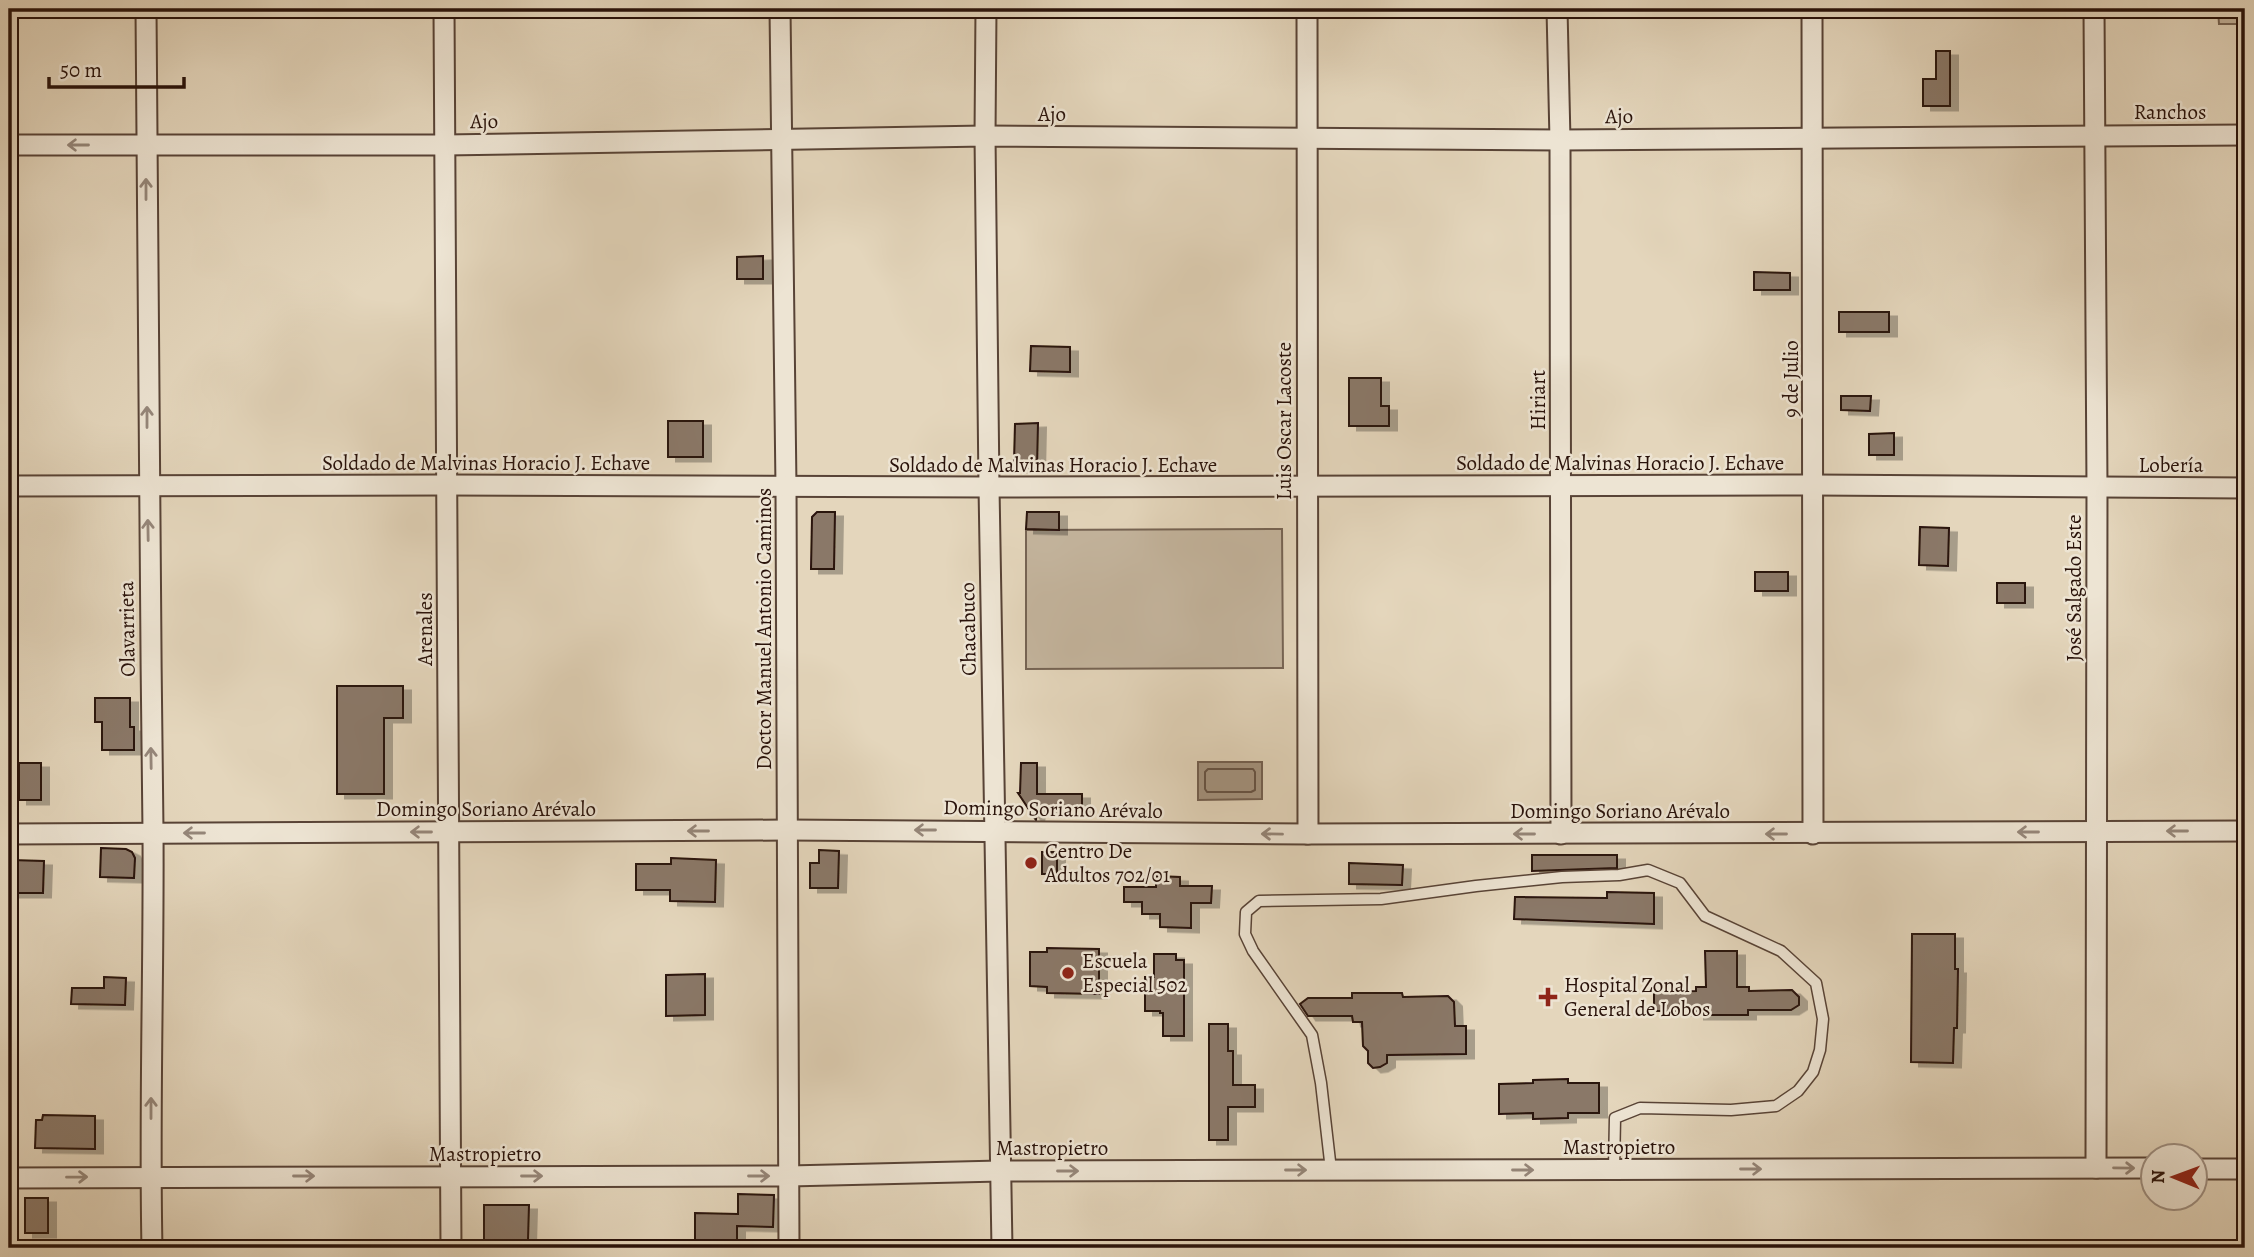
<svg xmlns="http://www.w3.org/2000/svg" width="2254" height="1257" font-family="Alegreya,serif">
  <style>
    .green { fill: #c4b59e; stroke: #766454; stroke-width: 2 }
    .water { fill: #a4937f; stroke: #735f50; stroke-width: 2 }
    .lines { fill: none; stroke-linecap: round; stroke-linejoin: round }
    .shore { stroke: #665244; stroke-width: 2 }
    .building { fill: #8a7867; stroke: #29120a; stroke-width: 2; filter: url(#shadow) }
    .lane-casing { stroke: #584336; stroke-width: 13 }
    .street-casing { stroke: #584336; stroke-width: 23 }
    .lane { stroke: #ede4d3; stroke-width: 10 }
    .street { stroke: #ede4d3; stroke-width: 19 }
    .oneway { stroke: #958679 }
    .poi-dot { fill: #8f2418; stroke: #ede4d3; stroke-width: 2.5 }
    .labels { text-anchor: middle; stroke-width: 5; stroke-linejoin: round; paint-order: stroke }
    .street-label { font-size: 21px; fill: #29120a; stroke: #ede4d3 }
    .poi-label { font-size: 21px; fill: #29120a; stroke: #ede4d3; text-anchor: start }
  </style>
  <defs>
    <filter id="shadow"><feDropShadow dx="8" dy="4.5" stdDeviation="0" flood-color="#0004"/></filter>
  </defs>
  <rect width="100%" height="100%" fill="#e4d6bc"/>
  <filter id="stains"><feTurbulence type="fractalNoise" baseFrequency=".00286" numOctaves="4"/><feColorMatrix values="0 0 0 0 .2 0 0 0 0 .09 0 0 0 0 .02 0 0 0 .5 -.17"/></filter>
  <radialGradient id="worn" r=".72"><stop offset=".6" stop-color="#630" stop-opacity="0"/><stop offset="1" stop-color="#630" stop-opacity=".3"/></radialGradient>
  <g class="green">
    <polygon points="2218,9 2245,9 2245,24 2219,24"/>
    <polygon points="1282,529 1283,668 1026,669 1026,530"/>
  </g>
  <polygon class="water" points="1198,762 1262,762 1262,799 1198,800"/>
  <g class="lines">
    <polygon class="shore" points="1208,769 1253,769 1255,772 1255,790 1251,792 1207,792 1205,789 1205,772"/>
  </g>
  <g class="building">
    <polygon points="1936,51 1950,51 1950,106 1923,106 1923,79 1936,79"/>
    <polygon points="763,256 763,279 737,279 737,257"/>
    <polygon points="1754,272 1790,273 1790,290 1754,290"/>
    <rect x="1839" y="312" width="50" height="20"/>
    <polygon points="1031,346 1070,347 1070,372 1030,371"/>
    <polygon points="1349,378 1381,378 1381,406 1389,406 1389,426 1349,426"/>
    <polygon points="1841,396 1871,396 1870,411 1841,410"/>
    <rect x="668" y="421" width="35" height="36"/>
    <polygon points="1038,423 1037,468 1019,468 1014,462 1015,424"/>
    <polygon points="1894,433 1894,455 1869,455 1869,434"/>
    <polygon points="817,512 835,512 834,569 811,569 812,517"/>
    <polygon points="1027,512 1059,512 1059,530 1026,529"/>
    <polygon points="1920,527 1949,528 1948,566 1919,565"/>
    <rect x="1755" y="572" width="33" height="19"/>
    <rect x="1997" y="583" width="28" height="20"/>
    <polygon points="337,686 403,686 403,718 384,718 384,794 337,794"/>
    <polygon points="95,698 130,698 130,727 134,727 134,750 102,750 102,722 95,722"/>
    <rect x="19" y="763" width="22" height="37"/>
    <polygon points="1021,763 1037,763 1037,794 1082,794 1082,809 1037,809 1036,820 1018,793 1020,793"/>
    <polygon points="101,848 126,849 132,852 135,858 134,878 100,877"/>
    <polygon points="819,850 839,851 838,888 810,888 810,863 819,863"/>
    <rect x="1042" y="852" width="15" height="22"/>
    <polygon points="1532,855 1617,855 1617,868 1532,871"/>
    <polygon points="671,858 716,860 715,902 670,901 670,890 636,890 636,864 671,864"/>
    <polygon points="11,860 44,861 43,893 10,893"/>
    <polygon points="1349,863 1403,865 1402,885 1349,884"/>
    <polygon points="1156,876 1180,877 1180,886 1212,886 1211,903 1191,903 1191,928 1160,927 1160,914 1142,914 1142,902 1124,902 1124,887 1156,887"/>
    <polygon points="1607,892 1654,893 1654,924 1514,919 1515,897 1607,898"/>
    <polygon points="1912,934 1955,934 1955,969 1958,969 1957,1028 1954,1028 1953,1063 1911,1062"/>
    <polygon points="1047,948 1099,949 1099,994 1047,993 1047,987 1030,986 1030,952 1047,952"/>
    <polygon points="1705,951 1737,951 1737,987 1749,987 1749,991 1792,990 1799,997 1799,1005 1791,1010 1748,1010 1748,1015 1696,1015 1696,1011 1654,1011 1654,992 1696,991 1696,987 1706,987"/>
    <polygon points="1154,954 1176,954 1176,960 1184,960 1184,1036 1163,1036 1163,1013 1160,1013 1160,1011 1145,1011 1145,977 1154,977"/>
    <polygon points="705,974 705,1015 666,1016 666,975"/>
    <polygon points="104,977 126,978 125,1005 71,1004 72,988 104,988"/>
    <polygon points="1352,993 1402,993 1403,997 1448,996 1454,1002 1455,1026 1466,1026 1466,1054 1387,1055 1387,1063 1380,1067 1373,1068 1368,1063 1368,1051 1363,1046 1362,1022 1353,1022 1352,1016 1308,1016 1300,1004 1308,998 1352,998"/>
    <polygon points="1209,1024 1228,1024 1228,1051 1233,1051 1233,1085 1255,1085 1255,1107 1228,1107 1228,1140 1209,1140"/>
    <polygon points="1568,1079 1568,1083 1599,1083 1599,1113 1568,1113 1568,1118 1533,1119 1533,1113 1499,1114 1499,1084 1533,1083 1533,1080"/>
    <polygon points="43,1115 95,1116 95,1149 35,1148 36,1120 42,1120"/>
    <polygon points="738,1194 774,1195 773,1227 737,1226 737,1248 695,1248 695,1213 738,1214"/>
    <rect x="25" y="1198" width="23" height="35"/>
    <polygon points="484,1205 529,1205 528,1240 484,1240"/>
  </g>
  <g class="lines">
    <g class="lane-casing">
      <polyline id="lane" points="1331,1170 1321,1083 1312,1035 1253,951 1245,934 1246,912 1259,901 1381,899 1476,886 1562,877 1619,875 1648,870 1680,883 1705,916 1781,951 1816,983 1823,1019 1820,1050 1813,1072 1798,1091 1776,1106 1731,1110 1640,1108 1615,1118 1614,1169"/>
    </g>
    <g class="street-casing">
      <g id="street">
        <path d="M146 9C146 283 150 557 153 831 154 970 149 1109 152 1248"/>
        <polyline points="444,9 451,1248"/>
        <polyline points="780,9 786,487 789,1248"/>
        <polyline points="986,9 985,136 989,487 1002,1248"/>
        <polyline points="1307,9 1308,834"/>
        <polyline points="1557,9 1560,140 1561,834"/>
        <polyline points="1812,9 1813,834"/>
        <polyline points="2094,9 2097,487 2096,1168"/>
        <polyline points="9,145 445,145 985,136 1560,140 2245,135"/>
        <polyline points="9,486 446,485 989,487 1814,485 2245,488"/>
        <polyline points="9,834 787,830 1308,834 2245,831"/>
        <polyline points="2194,1169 2245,1169"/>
        <polyline points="9,1178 789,1176 1000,1171 2152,1168"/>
      </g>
    </g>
    <use href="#lane" class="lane"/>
    <use href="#street" class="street"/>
  </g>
  <defs><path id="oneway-shaft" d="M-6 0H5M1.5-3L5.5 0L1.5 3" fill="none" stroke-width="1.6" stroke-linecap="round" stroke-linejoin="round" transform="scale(1.75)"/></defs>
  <g class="oneway">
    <use href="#oneway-shaft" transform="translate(78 145) rotate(-180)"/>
    <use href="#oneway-shaft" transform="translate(146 189) rotate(-90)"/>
    <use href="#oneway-shaft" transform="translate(147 417) rotate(-90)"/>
    <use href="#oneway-shaft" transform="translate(148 530) rotate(-91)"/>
    <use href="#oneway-shaft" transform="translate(151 758) rotate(-91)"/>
    <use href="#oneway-shaft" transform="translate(925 830) rotate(-180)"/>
    <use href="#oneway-shaft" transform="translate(698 831) rotate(180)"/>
    <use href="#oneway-shaft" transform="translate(2177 831) rotate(-180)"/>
    <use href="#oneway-shaft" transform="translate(421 832) rotate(180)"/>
    <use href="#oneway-shaft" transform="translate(2028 832) rotate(180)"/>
    <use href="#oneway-shaft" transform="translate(194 833) rotate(180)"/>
    <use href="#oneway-shaft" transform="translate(1272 834) rotate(-179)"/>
    <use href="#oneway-shaft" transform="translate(1524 834) rotate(180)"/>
    <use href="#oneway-shaft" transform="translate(1776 834) rotate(180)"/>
    <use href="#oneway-shaft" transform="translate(151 1108) rotate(-90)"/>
    <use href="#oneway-shaft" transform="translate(2124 1168) rotate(1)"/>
    <use href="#oneway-shaft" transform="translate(1751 1169)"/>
    <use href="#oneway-shaft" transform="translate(1296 1170)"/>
    <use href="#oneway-shaft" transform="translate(1523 1170)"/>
    <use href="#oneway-shaft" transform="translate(1068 1171)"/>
    <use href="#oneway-shaft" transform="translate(304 1176)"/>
    <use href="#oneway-shaft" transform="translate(532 1176)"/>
    <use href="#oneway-shaft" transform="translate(759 1176)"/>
    <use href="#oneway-shaft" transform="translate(77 1177) rotate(-1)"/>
  </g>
  <g class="poi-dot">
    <circle cx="1031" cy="863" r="7"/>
    <circle cx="1068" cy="973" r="7"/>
    <path d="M1544.5 986.5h7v7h7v7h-7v7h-7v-7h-7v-7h7z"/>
  </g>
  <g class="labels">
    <g class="street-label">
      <text x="2170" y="119">Ranchos</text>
      <text x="1052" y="121">Ajo</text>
      <text transform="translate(1619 116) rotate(-1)" y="7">Ajo</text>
      <text transform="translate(484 121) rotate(-1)" y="7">Ajo</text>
      <text transform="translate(1791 379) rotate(-90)" y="7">9 de Julio</text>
      <text transform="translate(1538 400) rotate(-90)" y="7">Hiriart</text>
      <text transform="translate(1284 421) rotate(-90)" y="7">Luis Oscar Lacoste</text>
      <text x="486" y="470">Soldado de Malvinas Horacio J. Echave</text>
      <text x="1620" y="470">Soldado de Malvinas Horacio J. Echave</text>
      <text x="1053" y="472">Soldado de Malvinas Horacio J. Echave</text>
      <text x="2171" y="472">Lobería</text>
      <text transform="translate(2074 588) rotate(-90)" y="7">José Salgado Este</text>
      <text transform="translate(127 629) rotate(-91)" y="7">Olavarrieta</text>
      <text transform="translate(425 629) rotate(-90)" y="7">Arenales</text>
      <text transform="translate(764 629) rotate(-90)" y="7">Doctor Manuel Antonio Caminos</text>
      <text transform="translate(968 629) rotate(-91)" y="7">Chacabuco</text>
      <text x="486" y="816">Domingo Soriano Arévalo</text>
      <text transform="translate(1053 809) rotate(1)" y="7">Domingo Soriano Arévalo</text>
      <text x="1620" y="818">Domingo Soriano Arévalo</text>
      <text x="1619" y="1154">Mastropietro</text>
      <text x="1052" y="1155">Mastropietro</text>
      <text x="485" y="1161">Mastropietro</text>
    </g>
    <g class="poi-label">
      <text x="1045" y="858">Centro De<tspan x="1045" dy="24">Adultos 702/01</tspan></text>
      <text x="1082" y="968">Escuela<tspan x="1082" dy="24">Especial 502</tspan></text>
      <text x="1564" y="992">Hospital Zonal<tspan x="1564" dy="24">General de Lobos</tspan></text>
    </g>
  </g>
  <rect width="2254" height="1257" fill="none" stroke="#e4d6bc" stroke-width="35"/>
  <rect x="10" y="10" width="2233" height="1236" fill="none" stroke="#29120a" stroke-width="3.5"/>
  <rect x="18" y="18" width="2219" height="1222" fill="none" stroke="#29120a" stroke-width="2"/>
  <g transform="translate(2174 1177) rotate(271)"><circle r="33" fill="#ede4d3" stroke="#9f9083" stroke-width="2"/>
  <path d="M0-5L12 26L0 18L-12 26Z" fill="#8f2418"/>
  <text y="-10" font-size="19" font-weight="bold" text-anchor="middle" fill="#29120a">N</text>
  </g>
  <path d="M49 77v10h135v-10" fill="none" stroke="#29120a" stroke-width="3.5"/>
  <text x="60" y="77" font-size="21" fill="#29120a" stroke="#ede4d3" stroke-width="5" paint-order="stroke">50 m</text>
  <rect width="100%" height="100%" filter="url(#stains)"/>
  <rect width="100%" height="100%" fill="url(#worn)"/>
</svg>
